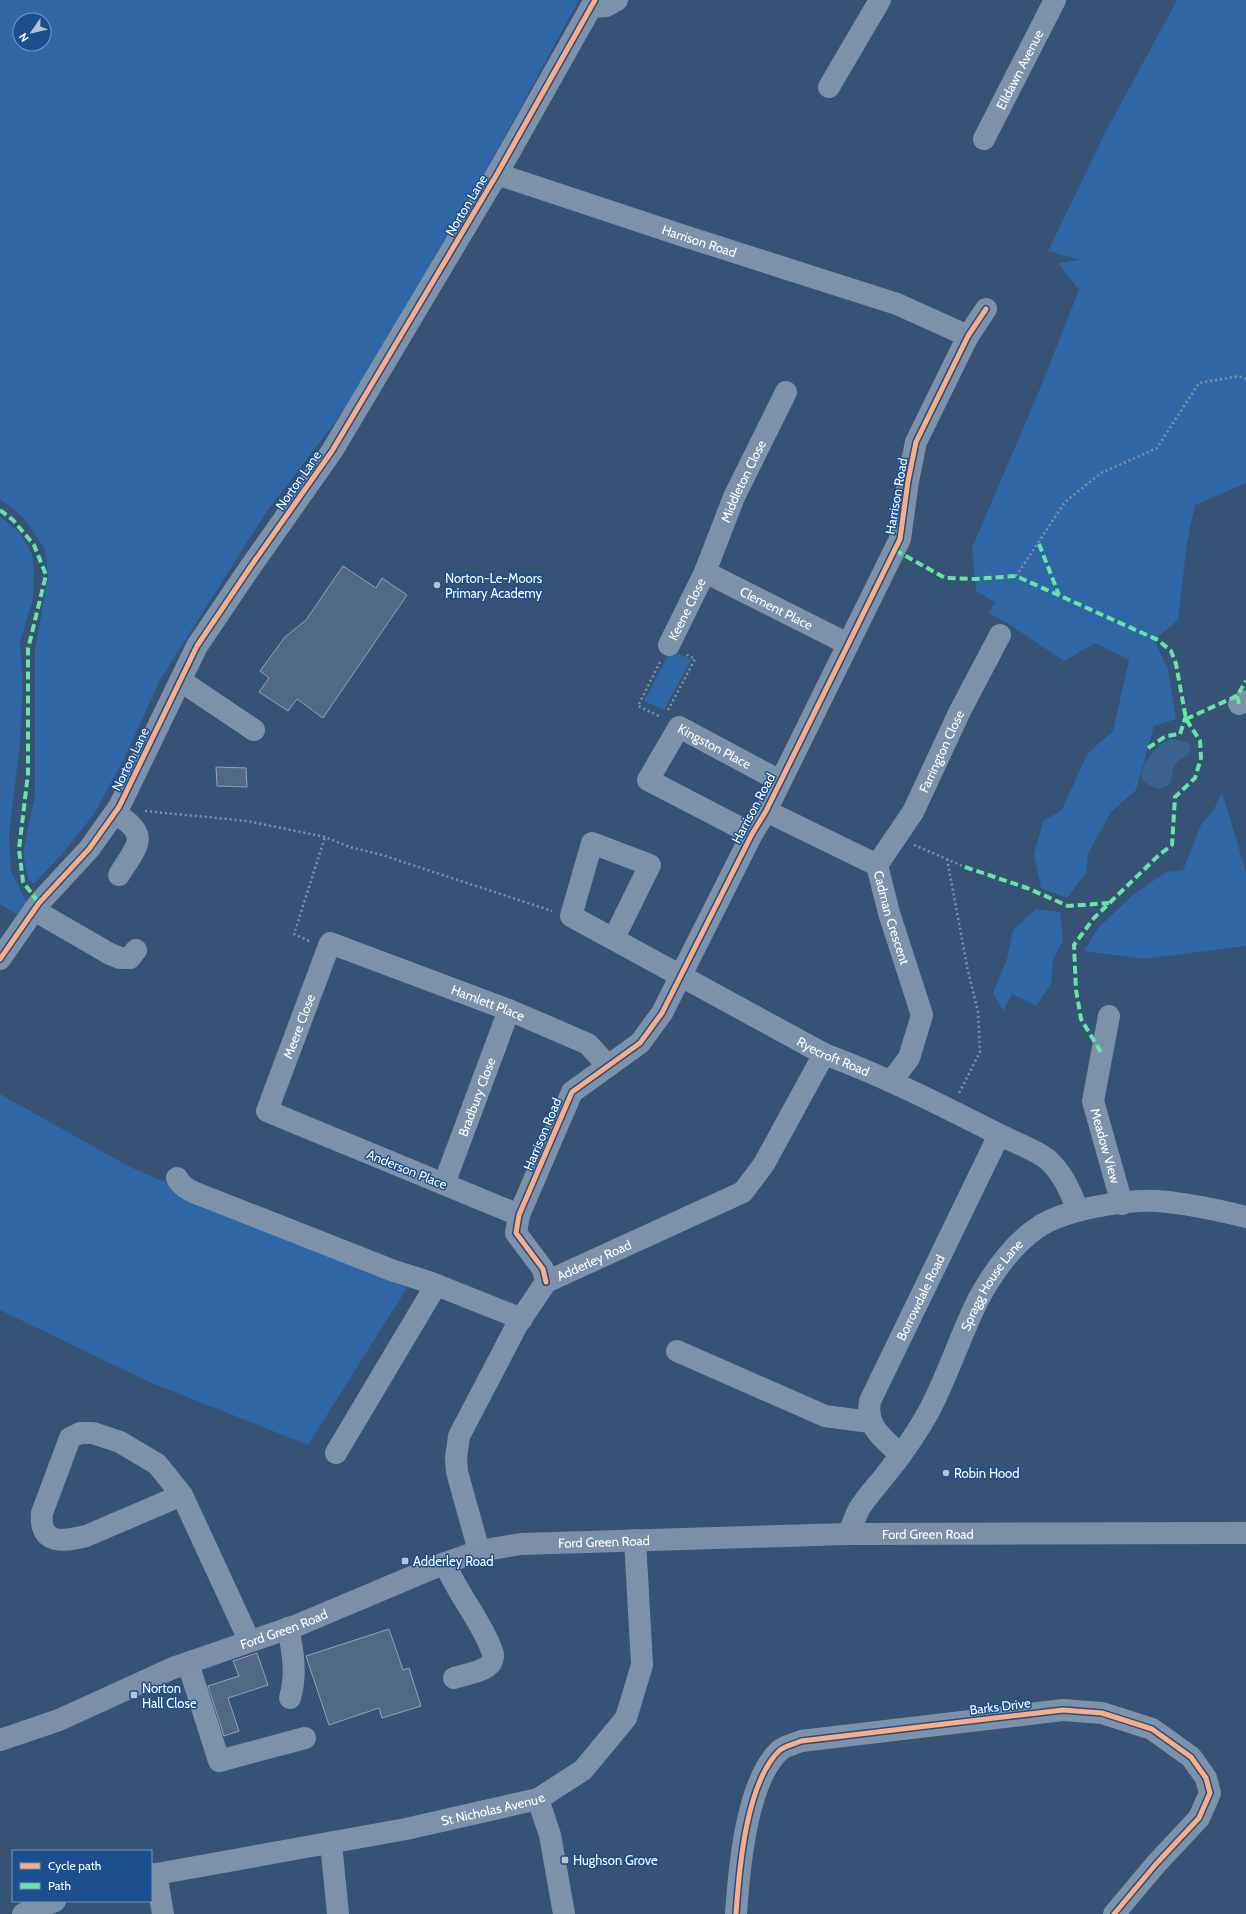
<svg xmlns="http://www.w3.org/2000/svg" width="1246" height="1914" font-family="Cabin,sans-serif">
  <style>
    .green { fill: #2f66a5; fill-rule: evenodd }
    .water { fill: #3b618d }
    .building { fill: #526984; stroke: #92a2b6 }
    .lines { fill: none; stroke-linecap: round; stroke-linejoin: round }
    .path { stroke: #7d92a8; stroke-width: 2.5; stroke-dasharray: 2 3; stroke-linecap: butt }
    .minor { stroke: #7d92a8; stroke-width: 22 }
    .major { stroke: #7d8ea7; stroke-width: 22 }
    .quiet { stroke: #66e7a1; stroke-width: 4; stroke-dasharray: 8 4; stroke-linecap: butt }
    .cycleway-casing { stroke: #1b4f8f; stroke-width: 8 }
    .cycleway { stroke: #ffac80; stroke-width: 5 }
    .poi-dot { fill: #b9c2ce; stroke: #1b4f8f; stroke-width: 1.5 }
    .labels { text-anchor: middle; stroke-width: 3; stroke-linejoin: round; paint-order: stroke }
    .street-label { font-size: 13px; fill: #fff; stroke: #1b4f8f }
    .poi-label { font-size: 13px; fill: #fff; stroke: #1b4f8f; text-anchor: start }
  </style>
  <rect width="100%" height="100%" fill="#365274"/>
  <g class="green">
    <path d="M0 0H579L483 176 376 361 336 421 265 514 160 680 123 761 94 814 62 854 34 884 28 879 23 853 35 795V650L48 576 45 550 24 518 0 499ZM20 20H44V44H20Z"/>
    <polygon points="1177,0 1246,0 1246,483 1195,505 1187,543 1178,620 1154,640 1168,669 1176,719 1154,726 1136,790 1111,812 1088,854 1086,873 1067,898 1041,888 1034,855 1043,821 1062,810 1087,754 1113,731 1129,660 1095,643 1064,661 1007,623 989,613 995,602 976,591 972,548 1041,386 1079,290 1058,263 1081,260 1048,251 1106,131"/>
    <polygon points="0,516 21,534 32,554 34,570 33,599 20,642 23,684 20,743 9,835 11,871 28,905 20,916 0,904"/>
    <polygon points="671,650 691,660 664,710 644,701"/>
    <polygon points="1222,792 1246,872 1246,946 1144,959 1084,951 1098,928 1133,895 1166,872 1183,870 1201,825 1214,809"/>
    <polygon points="1036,909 1060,912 1063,940 1053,960 1051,984 1036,1006 1012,994 1003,1011 993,993 1007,959 1013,930"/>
    <polygon points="0,1094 128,1166 407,1288 308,1445 147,1381 0,1310"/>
  </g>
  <path class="water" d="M1171 739 1188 742 1191 747C1189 758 1178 758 1174 766 1172 772 1172 779 1169 785L1159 789C1154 787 1146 785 1143 780 1137 770 1153 751 1160 745 1163 742 1168 741 1171 739Z"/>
  <g class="building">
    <polygon points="343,566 376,588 382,578 407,595 323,718 297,699 288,711 259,692 269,678 260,671 285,637 306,620"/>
    <polygon points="216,767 246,768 247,787 217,786"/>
    <polygon points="389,1629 403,1670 409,1668 421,1706 382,1718 379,1708 329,1725 306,1656"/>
    <polygon points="257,1653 268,1685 228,1698 239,1731 224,1736 208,1686 239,1676 233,1661"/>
  </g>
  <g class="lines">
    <g class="path">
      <polyline points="1016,576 1065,502 1101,473 1157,448 1199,383 1239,376 1246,379"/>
      <polyline points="660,662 638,706 661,717"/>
      <polyline points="668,710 695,659 685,654"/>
      <polyline points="145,811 247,821 325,837 350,847 382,855 552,911"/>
      <polyline points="914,845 965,867"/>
      <polyline points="947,859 968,971 978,1012 980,1052 959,1093"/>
      <polyline points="309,941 294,934 325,837"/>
    </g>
    <g class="minor">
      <polyline points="591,7 606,6 617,0"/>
      <polyline points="829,87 880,0"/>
      <path id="s1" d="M984 139 1055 0"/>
      <path id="s2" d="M497 174 681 235 897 304 968 336"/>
      <path id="s3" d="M705 572 848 644"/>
      <path id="s4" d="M669 645 705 572 734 497 786 392"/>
      <polyline points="181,681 254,730"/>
      <polyline points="1239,704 1246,701"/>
      <path id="s5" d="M766 811 877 865 889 913 922 1015 909 1058 896 1075 888 1080"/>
      <path d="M115 813C151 836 138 844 119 875"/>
      <path id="s6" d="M752 834 648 780 679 727 780 781"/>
      <path id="s7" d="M877 865 913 812 960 711 1000 635"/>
      <polyline points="34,910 110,954 120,958 130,958 136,950"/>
      <path id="s8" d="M614 938 650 865 592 843 571 916 824 1054C884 1076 941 1105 998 1134 1011 1141 1036 1150 1047 1159 1063 1173 1070 1191 1078 1210"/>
      <polyline points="0,959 39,903 89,849 119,807 197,646 251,566 332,451 497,174 595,0"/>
      <path id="s9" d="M1109 1016 1093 1101 1122 1204"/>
      <path d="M177 1178C183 1190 198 1194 211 1199L394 1271 429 1282 522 1319"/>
      <path id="s10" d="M444 1184 509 1010"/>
      <path id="s11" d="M519 1215 267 1111 330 943 509 1010 588 1044 608 1066"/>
      <polyline points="546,1282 543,1269 516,1233 519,1215 572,1092 640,1043 662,1013 752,834 766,811 900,539 908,481 916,442 968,336 986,309"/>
      <polyline points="677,1351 825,1416 870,1422"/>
      <polyline points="336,1453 436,1285"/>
      <path id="s12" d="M901 1455C884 1439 865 1427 870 1401L999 1135"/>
      <path d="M182 1495 86 1536C63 1542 39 1545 42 1513L70 1438 80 1433H93L120 1442 157 1464 182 1495 249 1640"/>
      <path id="s13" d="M848 1534C852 1526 855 1517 859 1509 866 1498 875 1488 883 1478 900 1457 916 1435 929 1411 948 1375 960 1336 978 1300 993 1272 1011 1246 1037 1228 1062 1210 1125 1199 1157 1201 1185 1203 1218 1210 1246 1217"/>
      <path id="s14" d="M479 1551 457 1472 456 1458 459 1436 517 1325 546 1282 743 1192 764 1164 824 1054"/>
      <path d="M445 1563C457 1594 481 1620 492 1651 494 1655 493 1659 491 1663 485 1672 465 1674 454 1678"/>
      <path d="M288 1628C293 1652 297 1674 290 1698"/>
      <polyline points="188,1663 219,1761 305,1738"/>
      <polyline points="538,1799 550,1835 564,1914"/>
      <polyline points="331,1843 338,1914"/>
      <polyline points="156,1874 163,1914"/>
      <path id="s15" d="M151 1875 406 1829 538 1799 583 1770 626 1718 642 1665 635 1540"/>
      <polyline points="23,1914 55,1901"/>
      <path d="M736 1914C739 1870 746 1783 779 1751 784 1746 795 1744 801 1741L1063 1710 1102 1713 1152 1729 1191 1757 1206 1778 1210 1793 1199 1818 1156 1864 1114 1914"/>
    </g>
    <path class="major" id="s16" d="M0 1740 59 1720 173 1668 298 1625 445 1563 479 1551 521 1544 848 1534 1246 1533"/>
    <g class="quiet">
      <polyline points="0,510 13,520 34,545 46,575 28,649 28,774 19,849 23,882 39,903"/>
      <polyline points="1039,544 1059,595"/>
      <polyline points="895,550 945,578 975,579 1016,576 1158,640 1171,651 1176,664 1186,719 1200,741 1201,758 1195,778 1175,797 1172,845 1159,855 1094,918 1074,945 1076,990 1081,1019 1102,1054"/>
      <polyline points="1239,704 1237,696 1246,681"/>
      <polyline points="1186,719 1237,696"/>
      <polyline points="1148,748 1166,736 1180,734 1186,716"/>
      <polyline points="965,867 1027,888 1068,906 1109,903"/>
    </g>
    <g class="cycleway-casing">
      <g id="cycleway">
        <polyline points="0,959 39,903 89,849 119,807 197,646 251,566 332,451 497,174 595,0"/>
        <polyline points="546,1282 543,1269 516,1233 519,1215 572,1092 640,1043 662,1013 752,834 766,811 900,539 908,481 916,442 968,336 986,309"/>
        <path d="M736 1914C739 1870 746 1783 779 1751 784 1746 795 1744 801 1741L1063 1710 1102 1713 1152 1729 1191 1757 1206 1778 1210 1793 1199 1818 1156 1864 1114 1914"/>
      </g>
    </g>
    <use href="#cycleway" class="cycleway"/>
  </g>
  <g class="poi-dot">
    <circle cx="437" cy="585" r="4"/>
    <circle cx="946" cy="1473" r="4"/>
    <rect x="401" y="1557" width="8" height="8" rx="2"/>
    <rect x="130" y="1691" width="8" height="8" rx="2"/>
    <rect x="561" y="1856" width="8" height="8" rx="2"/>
  </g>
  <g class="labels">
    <g class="street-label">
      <text dy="5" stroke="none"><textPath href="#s1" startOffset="78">Elldawn Avenue</textPath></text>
      <text transform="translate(466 205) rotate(-59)" y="5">Norton Lane</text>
      <text dy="5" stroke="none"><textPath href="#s2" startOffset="213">Harrison Road</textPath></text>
      <text transform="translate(298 480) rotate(-55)" y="5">Norton Lane</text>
      <text dy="5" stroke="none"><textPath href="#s4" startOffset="180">Middleton Close</textPath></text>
      <text transform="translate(896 496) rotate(-80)" y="5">Harrison Road</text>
      <text dy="5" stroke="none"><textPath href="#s3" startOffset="80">Clement Place</textPath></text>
      <text dy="5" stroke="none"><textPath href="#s4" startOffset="40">Keene Close</textPath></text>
      <text dy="5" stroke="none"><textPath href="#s6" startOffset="219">Kingston Place</textPath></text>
      <text dy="5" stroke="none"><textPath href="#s7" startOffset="131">Farrington Close</textPath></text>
      <text transform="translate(130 759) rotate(-64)" y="5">Norton Lane</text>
      <text transform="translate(753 808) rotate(-62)" y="5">Harrison Road</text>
      <text dy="5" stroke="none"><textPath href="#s5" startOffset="178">Cadman Crescent</textPath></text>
      <text dy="5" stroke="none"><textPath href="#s11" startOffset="621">Hamlett Place</textPath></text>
      <text dy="5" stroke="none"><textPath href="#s11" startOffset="363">Meere Close</textPath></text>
      <text dy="5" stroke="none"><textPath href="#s8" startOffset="517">Ryecroft Road</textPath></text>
      <text dy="5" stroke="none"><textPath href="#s10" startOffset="93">Bradbury Close</textPath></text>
      <text transform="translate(542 1134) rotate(-67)" y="5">Harrison Road</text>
      <text dy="5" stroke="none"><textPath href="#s9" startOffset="133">Meadow View</textPath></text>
      <text transform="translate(407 1169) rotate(22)" y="5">Anderson Place</text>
      <text dy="5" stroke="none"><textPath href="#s14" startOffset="348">Adderley Road</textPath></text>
      <text dy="5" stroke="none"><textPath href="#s13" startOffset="289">Spragg House Lane</textPath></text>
      <text dy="5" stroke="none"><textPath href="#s12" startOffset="181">Borrowdale Road</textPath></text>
      <text dy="5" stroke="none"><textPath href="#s16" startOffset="965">Ford Green Road</textPath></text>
      <text dy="5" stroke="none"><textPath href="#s16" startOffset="641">Ford Green Road</textPath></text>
      <text dy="5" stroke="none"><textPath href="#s16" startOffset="305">Ford Green Road</textPath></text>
      <text transform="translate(1000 1706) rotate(-7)" y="5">Barks Drive</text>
      <text dy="5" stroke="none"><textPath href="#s15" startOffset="348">St Nicholas Avenue</textPath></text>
    </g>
    <g class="poi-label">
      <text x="445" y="583">Norton-Le-Moors<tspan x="445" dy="15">Primary Academy</tspan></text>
      <text x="954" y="1478">Robin Hood</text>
      <text x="413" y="1566">Adderley Road</text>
      <text x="142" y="1693">Norton<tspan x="142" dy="15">Hall Close</tspan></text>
      <text x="573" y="1865">Hughson Grove</text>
    </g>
  </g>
  <rect x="12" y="1850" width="140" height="52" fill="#1b4f8f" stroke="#7695bc"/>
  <rect x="20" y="1863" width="20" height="6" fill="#ffac80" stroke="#7695bc"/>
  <text x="48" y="1870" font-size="12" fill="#ffffff">Cycle path</text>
  <rect x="20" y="1883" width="20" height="6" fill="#66e7a1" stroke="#7695bc"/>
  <text x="48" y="1890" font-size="12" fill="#ffffff">Path</text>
  <g transform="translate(32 32) rotate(236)"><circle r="19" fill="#1b4f8f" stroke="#7695bc"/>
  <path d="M0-3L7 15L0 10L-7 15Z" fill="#b9c2ce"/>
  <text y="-6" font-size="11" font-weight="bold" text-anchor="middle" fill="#ffffff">N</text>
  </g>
</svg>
